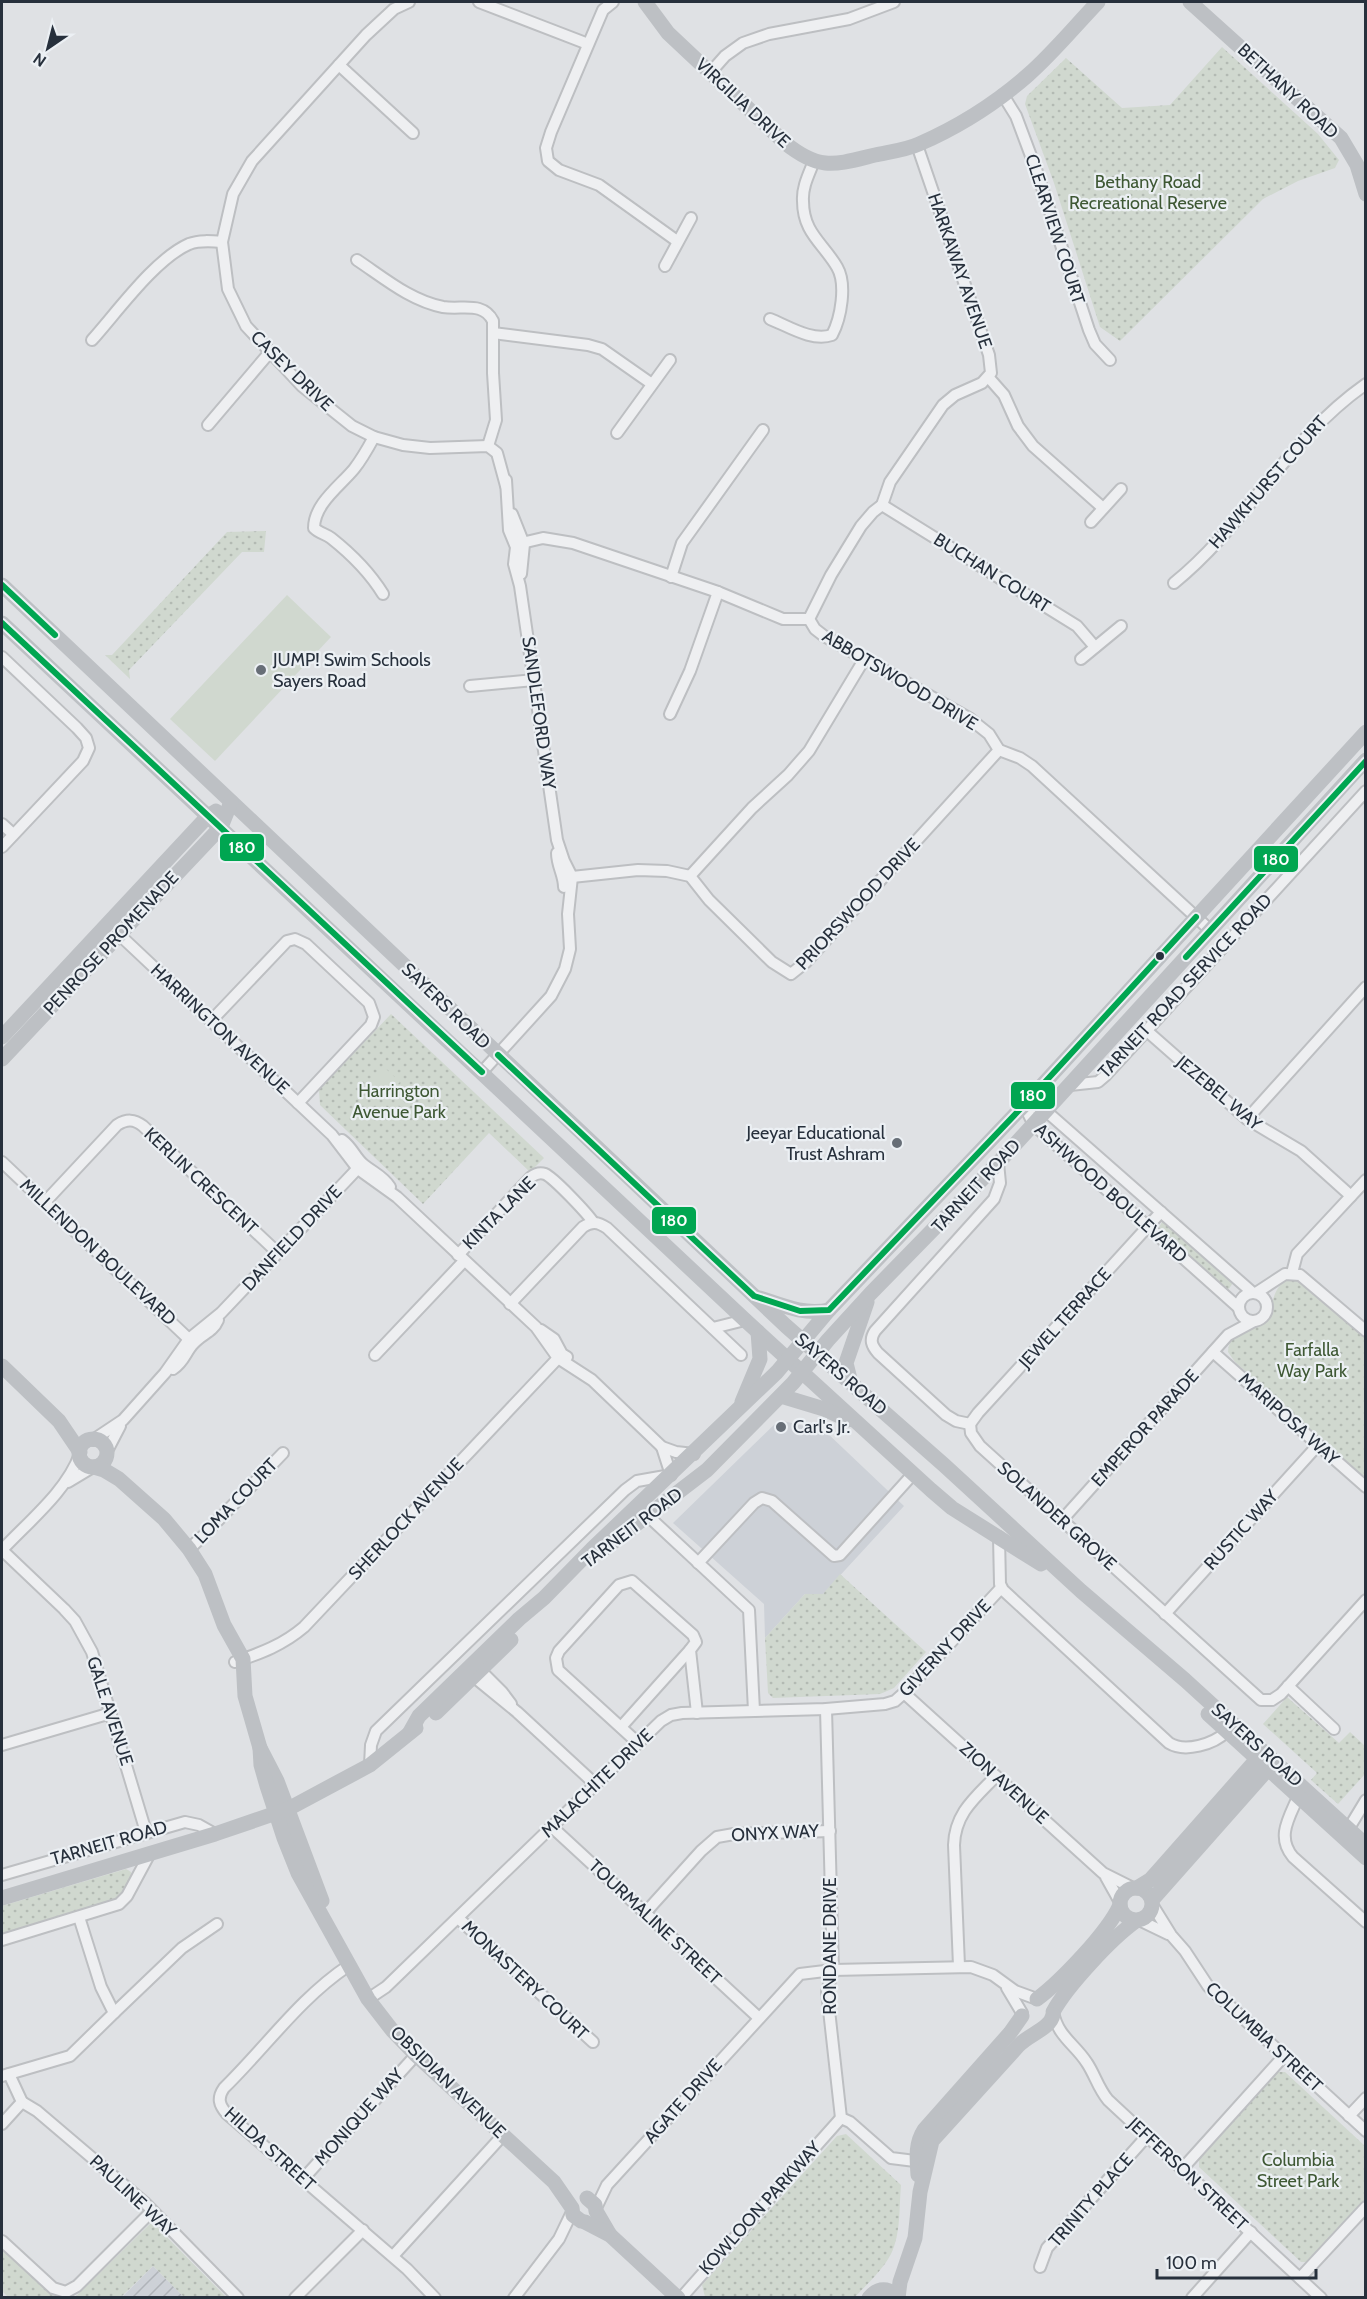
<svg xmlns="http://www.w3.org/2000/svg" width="1367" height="2299" font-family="Cabin,sans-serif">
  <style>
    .built { fill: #cdd1d7 }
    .industrial { fill: url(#industrial-furrows) }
    .grass { fill: url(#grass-dots) }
    .pitch { fill: #d0d8cf }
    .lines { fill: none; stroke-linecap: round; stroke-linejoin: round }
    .street-casing { stroke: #bdbfc2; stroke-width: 14 }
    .street { stroke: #eeeff1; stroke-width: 10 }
    .secondary { stroke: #bdc0c4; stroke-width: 15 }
    .bus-1-casing { stroke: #ecf0f4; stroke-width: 10 }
    .bus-1 { stroke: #00a651; stroke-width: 6 }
    .poi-dot { fill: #676e77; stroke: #ecf0f4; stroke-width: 2 }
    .bus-dot { fill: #27303c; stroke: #ecf0f4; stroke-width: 2 }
    .labels { text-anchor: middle; stroke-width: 4.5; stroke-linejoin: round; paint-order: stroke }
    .street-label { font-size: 18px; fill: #27303c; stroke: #ecf0f4 }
    .park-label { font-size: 18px; fill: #3e5834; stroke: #ecf0f4 }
    .poi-label { font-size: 18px; fill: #27303c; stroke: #ecf0f4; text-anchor: start }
    .line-badge { stroke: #ecf0f4; stroke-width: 2 }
    .badge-label { font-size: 16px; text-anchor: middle; font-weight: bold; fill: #fff }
  </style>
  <defs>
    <pattern id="industrial-furrows" width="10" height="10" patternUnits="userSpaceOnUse" patternTransform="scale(1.5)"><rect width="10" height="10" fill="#cdd1d7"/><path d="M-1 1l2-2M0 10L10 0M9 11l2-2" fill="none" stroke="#b0b4b9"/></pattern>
    <pattern id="grass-dots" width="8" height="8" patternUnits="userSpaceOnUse" patternTransform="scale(1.5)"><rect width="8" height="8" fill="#d0d8cf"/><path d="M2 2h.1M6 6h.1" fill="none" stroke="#b3bab3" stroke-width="1.8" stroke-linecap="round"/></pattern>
  </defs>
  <rect width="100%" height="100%" fill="#dfe1e4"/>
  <polygon class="built" points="779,1420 825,1431 904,1506 823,1594 805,1594 765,1638 764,1604 673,1523"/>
  <polygon class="industrial" points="153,2266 184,2297 121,2298"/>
  <g class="grass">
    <polygon points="1222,47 1318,134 1339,160 1335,168 1298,181 1263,199 1120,341 1100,327 1054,183 1025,104 1027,96 1066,58 1122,108 1170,105"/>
    <polygon points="266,531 264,552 242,552 129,670 130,679 105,655 112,655 227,532"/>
    <polygon points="391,1014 544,1158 530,1172 489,1133 423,1204 320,1105 319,1090"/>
    <polygon points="1162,1222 1168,1224 1233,1283 1228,1290 1158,1229"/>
    <path d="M1290 1279 1301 1282 1365 1338V1478L1235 1362 1228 1352C1229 1330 1253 1330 1266 1319 1275 1304 1271 1286 1290 1279Z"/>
    <polygon points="840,1574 926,1652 894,1688 880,1694 773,1698 768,1693 765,1638 805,1594 823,1594"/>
    <polygon points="1287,1697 1339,1743 1350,1732 1365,1746 1365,1774 1338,1804 1311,1780 1317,1773 1263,1724"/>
    <path d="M126 1869 131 1872C133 1884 121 1896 112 1903L2 1935V1906Z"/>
    <polygon points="1278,2072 1285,2072 1365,2146 1365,2199 1308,2262 1301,2262 1199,2167 1199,2160"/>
    <path d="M846 2134 901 2185C899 2207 901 2234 891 2254 882 2271 867 2284 855 2297H705L702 2285 837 2136Z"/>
    <polygon points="151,2223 155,2225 226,2297 184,2297 153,2266 121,2297 75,2297"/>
    <polygon points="2,2248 56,2297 8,2297 2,2291"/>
  </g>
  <g class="pitch">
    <polygon points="287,595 331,637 215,761 170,719"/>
    <polygon points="383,1066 400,1082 383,1099 367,1083"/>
  </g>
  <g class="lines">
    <g class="street-casing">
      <g id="street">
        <polyline points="409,2 394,9 366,35 252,161 233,194 222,242 228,289 246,326 302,386 352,426 374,437 403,445 430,448 488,446 497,453 506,486"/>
        <polyline points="479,2 588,44"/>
        <polyline points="613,2 603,10 551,132 546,148 548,161 559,170 599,185 677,241"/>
        <polyline points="339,65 413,133"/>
        <polyline points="710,73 725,56 743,43 769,34 849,19 894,2"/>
        <polyline points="1003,95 1016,116 1037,172 1089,330 1095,344 1110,360"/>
        <path d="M357 260C384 278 411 301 443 307 462 310 483 301 493 321V373L496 420 488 446"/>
        <polyline points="665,266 691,218"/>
        <path d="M770 319C788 326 812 342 832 335 841 318 847 284 837 267 823 243 803 233 803 201 802 187 809 174 814 161"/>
        <polyline points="493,333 588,345 602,349 652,384"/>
        <path d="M92 340C118 311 155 259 189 244 199 240 211 241 222 242"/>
        <polyline points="989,378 1004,395 1018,426 1033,446 1103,508"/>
        <polyline points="208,425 270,352"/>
        <polyline points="617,433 670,360"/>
        <path d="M374 437C368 448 362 459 354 469 340 486 314 504 314 528 319 533 326 534 331 538 350 553 370 573 383 594"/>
        <polyline points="882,505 1077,626 1095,647"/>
        <polyline points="512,514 524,544 521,574"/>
        <polyline points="1091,522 1121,489"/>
        <polyline points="516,547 526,542 543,538 573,543 718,592 783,619 809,619 815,629 824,636 969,718 989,734 999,750 1020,758 1032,766 1210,930"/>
        <polyline points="671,577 682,543 763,430"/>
        <path d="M1174 583C1247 524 1286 440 1366 384"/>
        <polyline points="809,619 831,575 861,526 873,512 882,505 890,482 943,405 955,395 982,383 991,373 989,355 917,145"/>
        <polyline points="2,657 77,728 86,738 89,748 83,761 2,847"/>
        <polyline points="1081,659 1121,626"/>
        <polyline points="470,686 534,680"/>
        <polyline points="670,714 690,671 718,592"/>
        <polyline points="2,824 13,834"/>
        <path d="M557 853C557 866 564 875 564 887"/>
        <polyline points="690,876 752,808 788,775 809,751 865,658"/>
        <polyline points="564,882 572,877 638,870 667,871 690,876 709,900 772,962 791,974 806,962 999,750"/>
        <polyline points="108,924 332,1135 358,1169 397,1197 536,1327 558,1358 592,1380 662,1447 676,1452 694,1454"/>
        <polyline points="211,1021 287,941 295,939 306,944 369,1003 374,1017 371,1025 298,1103"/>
        <polyline points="1147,1031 1247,1119 1301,1151 1351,1196"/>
        <polyline points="482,1072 551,996 565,969 570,949 568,914 572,877 564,861 557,840 520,586 514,564 516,547 509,530 506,480"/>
        <polyline points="1070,1085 1098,1082 1105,1076 1366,791"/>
        <polyline points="1024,1105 1046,1111 1253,1293"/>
        <polyline points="1024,1105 1034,1125 1238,1307"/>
        <polyline points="1247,1119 1366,987"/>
        <path d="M342 1140C353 1148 355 1158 364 1165 374 1173 383 1176 390 1187"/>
        <polyline points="2,1162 193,1343"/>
        <path d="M45 1202 117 1125C127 1119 134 1119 143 1126L278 1253"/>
        <path d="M458 1255 531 1177C535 1174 539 1172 545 1174 554 1178 587 1213 593 1222"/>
        <polyline points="1292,1273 1297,1254 1366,1180"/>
        <circle cx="1253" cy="1307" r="14"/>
        <polyline points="1256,1293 1285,1274 1300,1275 1366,1331"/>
        <path d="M510 1304 583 1227C592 1221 598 1222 607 1228L741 1355"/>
        <polyline points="713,1328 745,1320"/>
        <polyline points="541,1330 554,1339 562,1354 567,1357"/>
        <polyline points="1213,1352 1366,1487"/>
        <polyline points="375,1355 464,1261"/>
        <path d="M173 1369C185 1361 185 1352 194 1343 202 1334 213 1332 218 1320"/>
        <polyline points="970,1424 971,1433 980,1446 1261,1700 1272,1700 1281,1694 1366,1600"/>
        <path d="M970 1424 956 1421 946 1415 878 1353C872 1346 869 1340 875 1331L994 1199 1000 1183 998 1163"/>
        <polyline points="970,1424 978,1413 1161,1212"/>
        <polyline points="93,1440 123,1420 165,1373 189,1339 221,1313 361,1165"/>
        <polyline points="107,1451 120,1426"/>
        <polyline points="68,1482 93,1467"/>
        <polyline points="648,1516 749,1610 754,1711"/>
        <polyline points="1062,1520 1228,1335 1254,1321"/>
        <path d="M999 1537 1000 1584 1003 1590 1169 1743C1185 1753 1214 1744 1226 1732"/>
        <polyline points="189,1549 202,1537 283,1453"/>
        <polyline points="2,1550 64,1609 75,1621 92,1652 146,1832"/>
        <path d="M2 1550C28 1522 67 1491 80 1454"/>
        <polyline points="698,1563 754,1503 762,1498 772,1501 834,1556 840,1555 913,1474"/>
        <polyline points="1165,1614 1318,1445"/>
        <path d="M235 1662C261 1653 283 1645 304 1627L561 1355"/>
        <polyline points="475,1665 502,1692 511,1704"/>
        <polyline points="468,1672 517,1712 595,1784"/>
        <polyline points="1288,1686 1334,1729"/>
        <polyline points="904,1693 1103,1873 1133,1888"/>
        <polyline points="826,1709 833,1970 827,1992 841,2118 850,2122 891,2158 923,2162"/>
        <polyline points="621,1727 690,1650"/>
        <polyline points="638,1743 558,1670 556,1658 559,1651 619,1585 632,1581 693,1635 696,1642 690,1650 697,1713"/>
        <polyline points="2,1745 111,1713"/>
        <polyline points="370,1765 371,1745 376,1731 625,1490 637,1481 671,1475 662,1447"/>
        <path d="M1298 1797C1289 1818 1276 1837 1293 1857L1366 1922"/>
        <polyline points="552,1827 759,2018"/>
        <polyline points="1346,1833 1366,1800"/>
        <polyline points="2,1875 185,1822 199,1825 215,1834"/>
        <polyline points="1106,1877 1120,1902"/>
        <polyline points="1153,1906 1171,1935 1185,1951 1208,1986 1366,2131"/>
        <polyline points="645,1913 701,1851 717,1837 734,1834 830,1831"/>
        <polyline points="458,1918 593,2042"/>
        <polyline points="1139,1920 1168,1934"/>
        <polyline points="2,1940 119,1904 127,1896 149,1855"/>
        <path d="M348 1966C300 1998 265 2048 224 2088 217 2098 219 2105 227 2114L407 2269 435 2298"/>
        <path d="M959 1966 954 1845C955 1813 975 1798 996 1776"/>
        <polyline points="1007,1988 1022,2013"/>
        <polyline points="368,1999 386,1987 661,1721 671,1715 682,1713 826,1709 885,1704 895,1701 904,1693 1001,1588"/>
        <path d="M1053 2012C1058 2037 1075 2044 1087 2063 1095 2075 1098 2088 1108 2100L1321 2298"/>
        <polyline points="114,2013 182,1948 217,1924"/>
        <polyline points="2,2076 70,2056 114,2013 101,1987 79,1917"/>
        <polyline points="22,2102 37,2111 144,2202 238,2298"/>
        <polyline points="1349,2116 1366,2098"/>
        <polyline points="2,2124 22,2102 9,2074"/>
        <polyline points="1182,2169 1284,2056"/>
        <polyline points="303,2179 416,2055"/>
        <polyline points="596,2208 607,2185 800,1974 833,1970 971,1967 993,1975 1015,1991 1037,1999"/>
        <polyline points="2,2241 53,2288 66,2292 77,2286 152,2211"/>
        <polyline points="393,2256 503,2135"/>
        <polyline points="1040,2267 1047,2248 1147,2136"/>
        <polyline points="1300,2278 1366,2207"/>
        <polyline points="295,2298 363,2230"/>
        <polyline points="514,2298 559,2239 572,2212"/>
        <polyline points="681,2298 841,2118"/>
        <polyline points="1192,2298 1251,2232"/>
      </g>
    </g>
    <use href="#street" class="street"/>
    <g class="secondary">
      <path d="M645 2 668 33 785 143C820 171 834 165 875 155 889 152 906 150 919 144 958 127 996 103 1028 75 1053 53 1075 26 1098 2"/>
      <polyline points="1190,2 1341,138 1357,165 1366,194"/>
      <polyline points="2,585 786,1326 944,1465 1081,1591 1185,1680 1366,1845"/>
      <polyline points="2,623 745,1320 931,1490 952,1508 1041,1564"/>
      <polyline points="2,1037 208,816 216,811"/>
      <polyline points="2,1059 221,827 231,802"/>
      <path d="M760 1298C784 1306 804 1315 829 1310"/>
      <polyline points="2,1366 59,1421 80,1452"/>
      <polyline points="851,1383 846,1363 867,1302"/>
      <polyline points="781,1396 824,1409 848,1420"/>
      <polyline points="742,1402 760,1359 758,1332"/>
      <circle cx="93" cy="1453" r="14"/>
      <polyline points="94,1467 104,1470 119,1479 164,1519 189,1549 205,1574 224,1625 243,1659 245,1696 260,1748 277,1781 322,1901"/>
      <polyline points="604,1549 707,1470 793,1383 828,1340 871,1293 998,1163 1366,760"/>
      <polyline points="436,1713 511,1640"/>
      <polyline points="1208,1714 1366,1858"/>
      <polyline points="410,1732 419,1716 519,1619 544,1598 592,1549 777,1372 829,1310 1024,1105 1366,732"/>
      <polyline points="260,1748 261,1765 267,1786 284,1838 298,1873 368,1999 392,2030 416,2055 554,2182 572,2208 573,2215 581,2221"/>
      <circle cx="1136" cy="1904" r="16"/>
      <polyline points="1137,1888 1150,1880 1159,1870 1257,1759 1270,1757 1268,1769 1152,1900"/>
      <polyline points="2,1898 215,1834 288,1809 370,1765 416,1728"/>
      <path d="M1037 1999C1061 1981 1108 1932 1120 1905"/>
      <path d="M1053 2012C1067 1986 1112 1938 1136 1921"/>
      <path d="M918 2175C917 2159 915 2144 924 2130L1010 2033 1022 2016"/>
      <polyline points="587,2198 595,2205 596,2211 610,2235"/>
      <polyline points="585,2222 610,2235 678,2298"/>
      <path d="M869 2298C878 2287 889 2287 898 2298"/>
      <path d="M898 2298 900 2282 915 2238 920 2192 932 2141 1018 2046C1029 2034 1050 2029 1053 2015"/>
    </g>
    <g class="bus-1-casing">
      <g id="bus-1">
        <polyline points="2,585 55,635"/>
        <polyline points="2,623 482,1072"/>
        <polyline points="1186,957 1366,761"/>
        <polyline points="498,1055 754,1296 800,1311 829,1310 1024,1105 1196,917"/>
      </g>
    </g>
    <use href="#bus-1" class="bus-1"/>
  </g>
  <g class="poi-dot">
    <circle cx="261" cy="670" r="6"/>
    <circle cx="897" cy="1143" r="6"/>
    <circle cx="781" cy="1427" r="6"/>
  </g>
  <circle class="bus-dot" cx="1160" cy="956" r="5"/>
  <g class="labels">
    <g class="street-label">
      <text transform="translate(1288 91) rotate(43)" y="6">BETHANY ROAD</text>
      <text transform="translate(743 103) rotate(43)" y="6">VIRGILIA DRIVE</text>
      <text transform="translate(1055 229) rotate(72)" y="6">CLEARVIEW COURT</text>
      <text transform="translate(960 271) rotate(71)" y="6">HARKAWAY AVENUE</text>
      <text transform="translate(292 371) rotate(44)" y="6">CASEY DRIVE</text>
      <text transform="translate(1268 482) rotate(-49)" y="6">HAWKHURST COURT</text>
      <text transform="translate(992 573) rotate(32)" y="6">BUCHAN COURT</text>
      <text transform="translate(900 680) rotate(31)" y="6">ABBOTSWOOD DRIVE</text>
      <text transform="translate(539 713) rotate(82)" y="6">SANDLEFORD WAY</text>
      <text transform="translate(858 904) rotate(-47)" y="6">PRIORSWOOD DRIVE</text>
      <text transform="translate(111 943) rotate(-47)" y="6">PENROSE PROMENADE</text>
      <text transform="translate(1185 986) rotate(-47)" y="6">TARNEIT ROAD SERVICE ROAD</text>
      <text transform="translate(446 1006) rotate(44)" y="6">SAYERS ROAD</text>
      <text transform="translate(220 1029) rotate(43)" y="6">HARRINGTON AVENUE</text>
      <text transform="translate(1219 1093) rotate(40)" y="6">JEZEBEL WAY</text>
      <text transform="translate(201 1181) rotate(43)" y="6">KERLIN CRESCENT</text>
      <text transform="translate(976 1186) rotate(-47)" y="6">TARNEIT ROAD</text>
      <text transform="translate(1111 1193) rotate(42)" y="6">ASHWOOD BOULEVARD</text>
      <text transform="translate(499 1213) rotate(-45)" y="6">KINTA LANE</text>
      <text transform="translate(292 1238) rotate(-47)" y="6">DANFIELD DRIVE</text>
      <text transform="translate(98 1252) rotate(43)" y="6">MILLENDON BOULEVARD</text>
      <text transform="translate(1065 1318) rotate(-48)" y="6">JEWEL TERRACE</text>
      <text transform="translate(841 1374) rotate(41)" y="6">SAYERS ROAD</text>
      <text transform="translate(1289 1419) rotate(42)" y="6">MARIPOSA WAY</text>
      <text transform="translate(1145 1428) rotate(-48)" y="6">EMPEROR PARADE</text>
      <text transform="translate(236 1501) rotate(-46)" y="6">LOMA COURT</text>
      <text transform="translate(1057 1516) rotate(42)" y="6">SOLANDER GROVE</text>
      <text transform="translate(406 1519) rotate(-47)" y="6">SHERLOCK AVENUE</text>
      <text transform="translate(632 1528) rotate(-37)" y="6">TARNEIT ROAD</text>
      <text transform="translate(1241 1530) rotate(-48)" y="6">RUSTIC WAY</text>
      <text transform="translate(945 1648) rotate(-47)" y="6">GIVERNY DRIVE</text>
      <text transform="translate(110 1711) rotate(72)" y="6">GALE AVENUE</text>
      <text transform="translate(1257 1745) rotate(42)" y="6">SAYERS ROAD</text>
      <text transform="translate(597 1783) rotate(-44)" y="6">MALACHITE DRIVE</text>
      <text transform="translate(1004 1783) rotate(42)" y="6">ZION AVENUE</text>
      <text transform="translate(775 1833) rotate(-3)" y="6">ONYX WAY</text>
      <text transform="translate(109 1843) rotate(-16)" y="6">TARNEIT ROAD</text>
      <text transform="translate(655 1922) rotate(43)" y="6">TOURMALINE STREET</text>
      <text transform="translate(830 1946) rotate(-90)" y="6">RONDANE DRIVE</text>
      <text transform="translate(525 1980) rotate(43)" y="6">MONASTERY COURT</text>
      <text transform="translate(1264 2037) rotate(43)" y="6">COLUMBIA STREET</text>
      <text transform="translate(448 2082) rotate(44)" y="6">OBSIDIAN AVENUE</text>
      <text transform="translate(683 2101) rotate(-48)" y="6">AGATE DRIVE</text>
      <text transform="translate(359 2117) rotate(-48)" y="6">MONIQUE WAY</text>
      <text transform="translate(270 2149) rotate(42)" y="6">HILDA STREET</text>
      <text transform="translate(1188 2174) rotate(43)" y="6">JEFFERSON STREET</text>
      <text transform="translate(133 2196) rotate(43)" y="6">PAULINE WAY</text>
      <text transform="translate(1091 2200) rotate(-49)" y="6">TRINITY PLACE</text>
      <text transform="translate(760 2208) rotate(-48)" y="6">KOWLOON PARKWAY</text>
    </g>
    <g class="park-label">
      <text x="1148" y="188">Bethany Road<tspan x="1148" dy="21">Recreational Reserve</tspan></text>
      <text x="399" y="1097">Harrington<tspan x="399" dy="21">Avenue Park</tspan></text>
      <text x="1312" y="1356">Farfalla<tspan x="1312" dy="21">Way Park</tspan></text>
      <text x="1298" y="2166">Columbia<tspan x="1298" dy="21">Street Park</tspan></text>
    </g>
    <g class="poi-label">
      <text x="273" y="666">JUMP! Swim Schools<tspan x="273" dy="21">Sayers Road</tspan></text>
      <text x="885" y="1139" text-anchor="end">Jeeyar Educational<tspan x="885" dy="21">Trust Ashram</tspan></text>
      <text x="793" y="1433">Carl's Jr.</text>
    </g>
  </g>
  <g class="line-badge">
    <rect x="219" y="833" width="46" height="29" rx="6" fill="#00a651"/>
    <rect x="1253" y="845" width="46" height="28" rx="6" fill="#00a651"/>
    <rect x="1010" y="1081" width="46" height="29" rx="6" fill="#00a651"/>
    <rect x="651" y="1206" width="46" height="29" rx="6" fill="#00a651"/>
  </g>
  <g class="badge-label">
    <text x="242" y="853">180</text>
    <text x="1276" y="865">180</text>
    <text x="1033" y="1101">180</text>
    <text x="674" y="1226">180</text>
  </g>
  <rect width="1367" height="2299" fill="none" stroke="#27303c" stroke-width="6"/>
  <g transform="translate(48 48) rotate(215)" stroke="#ecf0f4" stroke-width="4.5" paint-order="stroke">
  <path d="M0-4.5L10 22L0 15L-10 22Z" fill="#27303c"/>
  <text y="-9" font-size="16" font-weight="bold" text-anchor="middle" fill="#27303c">N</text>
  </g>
  <path d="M1157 2269v9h159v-9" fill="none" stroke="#27303c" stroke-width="3"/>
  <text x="1166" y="2269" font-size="18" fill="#27303c" stroke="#ecf0f4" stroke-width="4.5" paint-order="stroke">100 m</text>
</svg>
